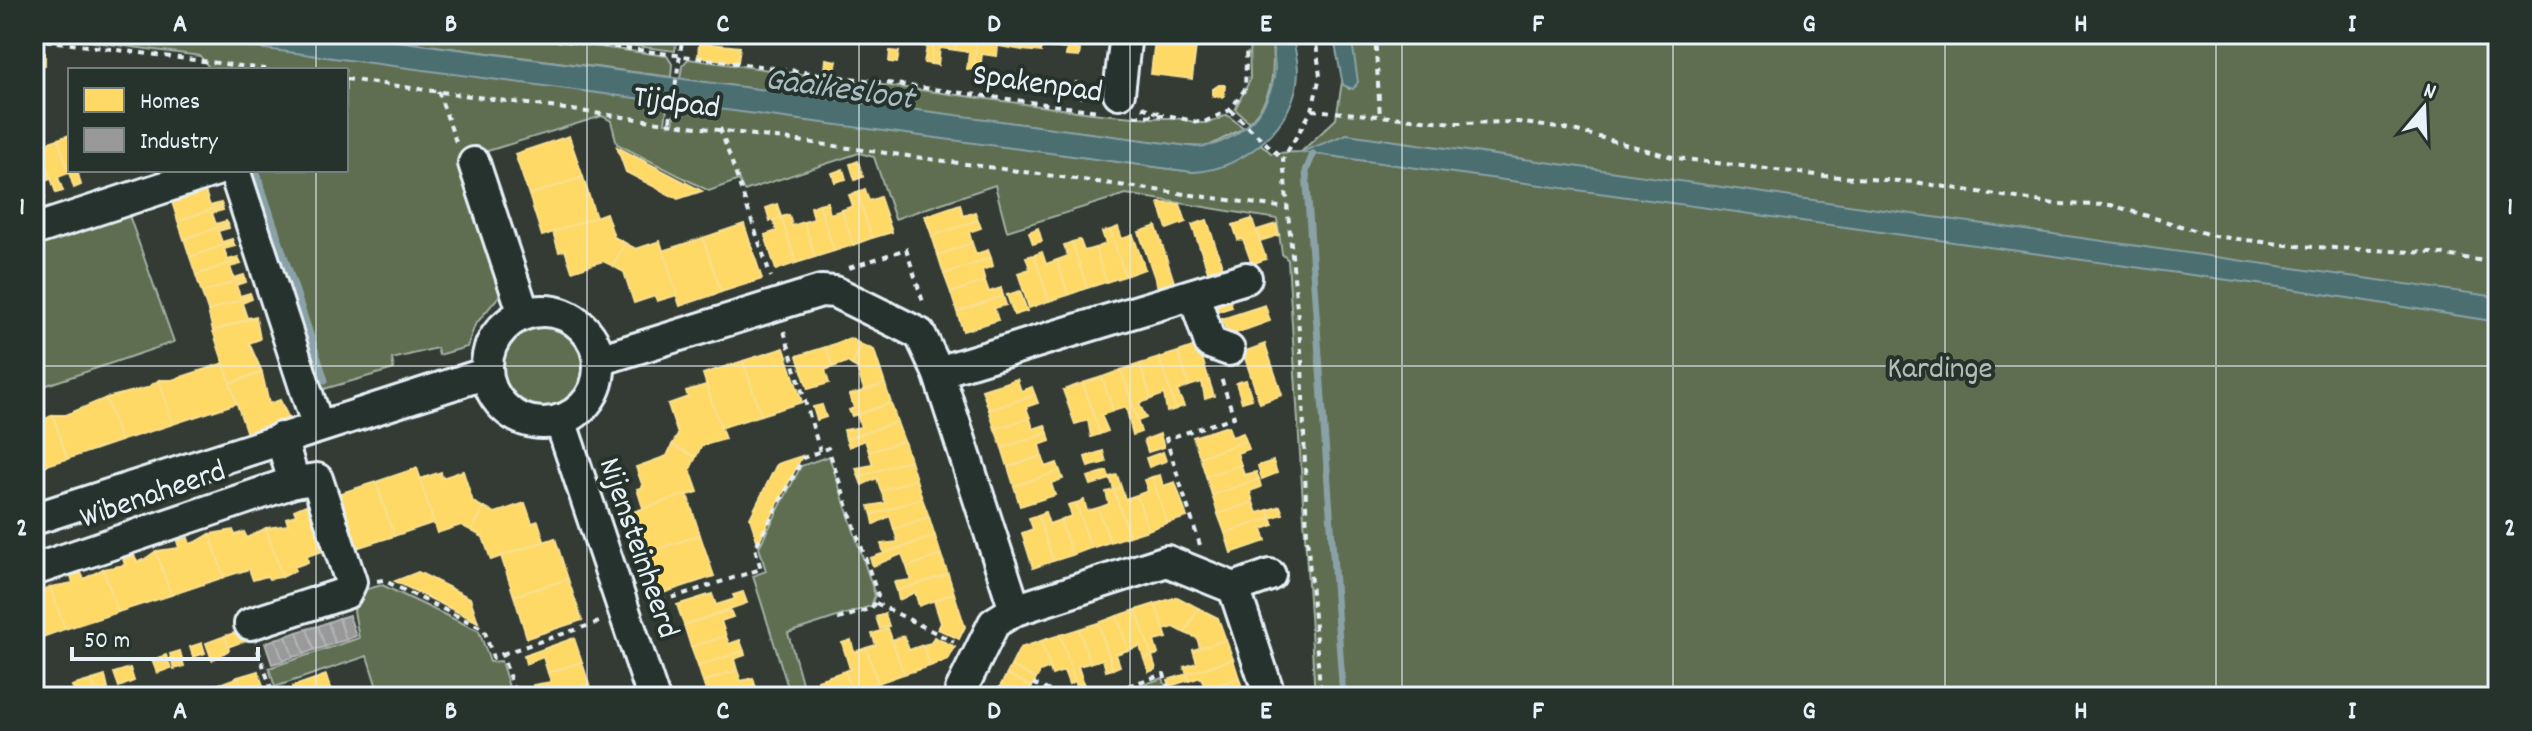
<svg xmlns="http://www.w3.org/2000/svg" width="2532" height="731" font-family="Dekko,sans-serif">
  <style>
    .green { fill: #5e6e51; stroke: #a3b0a4; stroke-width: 2; fill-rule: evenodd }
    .water { fill: #4b6e71; stroke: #8aa2a7; stroke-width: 2 }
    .homes { fill: #ffd966; stroke: #f8e092; stroke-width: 2 }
    .industry { fill: #999; stroke: #b1b3b6; stroke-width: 2 }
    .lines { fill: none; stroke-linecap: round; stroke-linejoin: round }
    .stream { stroke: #8aa2a7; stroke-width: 7 }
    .minor-casing { stroke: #e8f1f8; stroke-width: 36 }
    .path { stroke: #e8f1f8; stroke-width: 4; stroke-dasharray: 6 6; stroke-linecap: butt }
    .minor { stroke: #26332d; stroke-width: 30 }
    .grid { fill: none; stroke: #e8f1f8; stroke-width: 2; stroke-opacity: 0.55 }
    .labels { text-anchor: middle; stroke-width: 8; stroke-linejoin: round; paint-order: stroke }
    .street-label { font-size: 32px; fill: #e8f1f8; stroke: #26332d }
    .park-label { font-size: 32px; fill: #b1bdb5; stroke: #26332d }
    .water-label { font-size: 34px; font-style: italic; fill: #a9bdc2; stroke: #26332d }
    .neatline { fill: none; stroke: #e8f1f8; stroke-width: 3 }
    .grid-label { font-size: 26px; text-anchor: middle; font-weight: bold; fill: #e8f1f8 }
  </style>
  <rect width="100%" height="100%" fill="#333b34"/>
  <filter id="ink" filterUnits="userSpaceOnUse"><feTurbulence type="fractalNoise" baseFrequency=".0125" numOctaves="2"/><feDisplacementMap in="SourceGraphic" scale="16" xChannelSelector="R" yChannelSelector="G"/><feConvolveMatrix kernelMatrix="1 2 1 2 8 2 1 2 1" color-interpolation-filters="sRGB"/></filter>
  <g filter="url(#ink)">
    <g class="green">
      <path d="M34 34H152L668 101 665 123 673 124 677 102 1193 172 1226 165 1261 144 1271 153 1301 152 1336 119 1342 82 1349 89 1356 86 1351 34H2498V697H1315L1288 260 1282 254 1277 219 1126 194 1007 231 995 185 895 219 874 157 859 153 744 191 739 180 709 191 617 144 611 121 602 116 458 160 500 295 475 325 467 347 439 355 437 348 392 359 394 369 317 391 244 170H346V70H211L200 56ZM1347 134 1366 161 1303 152Z"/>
      <polygon points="344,34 503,34 667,56 672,64 671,77"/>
      <polygon points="541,34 677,34 675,51"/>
      <path d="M1249 34H1271C1275 69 1275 96 1249 122L1235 109 1250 80Z"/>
      <path d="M688 59 1092 113C1117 116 1142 118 1167 118 1197 117 1193 132 1227 115L1244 128 1207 147 1186 146 680 79 682 66Z"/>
      <polygon points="126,207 174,342 35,389 34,238"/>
      <circle cx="544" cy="368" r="42"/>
      <polygon points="829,456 875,595 871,606 788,633 806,697 791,697 753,576 766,571 759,547 801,466"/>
      <polygon points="382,585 479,631 490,662 501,661 512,697 380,697 367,656 275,687 269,668 359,638 354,611 360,591"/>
      <polygon points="1163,678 1169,697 1105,697"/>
    </g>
    <g class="water">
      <path d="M152 34H344L1196 147C1234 146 1267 114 1274 77 1277 64 1272 48 1271 34H1292C1294 46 1298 59 1298 72 1297 124 1244 170 1193 172Z"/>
      <polygon points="1333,34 1351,34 1358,82 1353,89 1343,85"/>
      <polygon points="1347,134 2498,297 2498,322 2279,287 1301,152"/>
    </g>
    <g class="homes">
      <polygon points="870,34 892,34 891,42 870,39"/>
      <polygon points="892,34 914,34 912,44 891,42"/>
      <polygon points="914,34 935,34 931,64 924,63 927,46 912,44"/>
      <polygon points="935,34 957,34 955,50 940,48 938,65 931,64"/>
      <polygon points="957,34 978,34 973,70 967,69 969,52 955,50"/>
      <polygon points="978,34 999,34 997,56 982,54 980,70 973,70"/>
      <polygon points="999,34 1025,34 1023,50 998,46"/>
      <polygon points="1025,34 1051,34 1049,47 1041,45 1041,52 1023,50"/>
      <polygon points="1051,34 1077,34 1075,49 1080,50 1079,57 1066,56 1067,49 1049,47"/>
      <polygon points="1166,34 1198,34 1196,46 1165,41"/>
      <polygon points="1155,39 1196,46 1192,79 1151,74"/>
      <polygon points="699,43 740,47 738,62 698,57"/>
      <polygon points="890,51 899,52 897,63 889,62"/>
      <rect x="34" y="53" width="11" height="12"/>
      <polygon points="826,59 837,61 835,72 825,71"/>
      <polygon points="1076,82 1084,84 1082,98 1074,96"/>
      <polygon points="1219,85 1225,85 1224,97 1213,96 1213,89"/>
      <polygon points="70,135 70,170 77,170 81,185 74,188 58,139"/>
      <polygon points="569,136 583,177 529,195 515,154"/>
      <polygon points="58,139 69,173 58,177 63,191 56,193 40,145"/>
      <polygon points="40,145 51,179 40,182 45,197 38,199 34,187 34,147"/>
      <polygon points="617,147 702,191 678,199 626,172"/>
      <polygon points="858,161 863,177 855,180 850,164"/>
      <polygon points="843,169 846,179 835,182 832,173"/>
      <polygon points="583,177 596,218 542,236 529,195"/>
      <polygon points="865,189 869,201 880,197 892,232 872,238 857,192"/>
      <polygon points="205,191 210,206 221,203 222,206 178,221 172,202"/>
      <polygon points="857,192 872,238 853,245 842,210 853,206 849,195"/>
      <polygon points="827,202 830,214 842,210 853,245 834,251 819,204"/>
      <polygon points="1159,203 1180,204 1186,222 1167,229"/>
      <polygon points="777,204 781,217 770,221 766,208"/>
      <polygon points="819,204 834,251 815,257 804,222 814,219 811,207"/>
      <polygon points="960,204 963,216 975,212 978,220 932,236 925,216"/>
      <polygon points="222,206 223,210 212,213 216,224 226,221 228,224 184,239 178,221"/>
      <polygon points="606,213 614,237 625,243 613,266 603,261 572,271 565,250 559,252 553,232"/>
      <polygon points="789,215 792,226 804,222 815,257 796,263 781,217"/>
      <polygon points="781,217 796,263 776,270 765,235 777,231 773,220"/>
      <polygon points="1252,219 1266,259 1252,264 1243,239 1238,240 1233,225"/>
      <polygon points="978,220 981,228 969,232 972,243 938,255 932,236"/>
      <polygon points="1207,220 1222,266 1208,271 1192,225"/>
      <polygon points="228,224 229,228 218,231 222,242 232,239 233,242 190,257 184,239"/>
      <polygon points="744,224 762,279 721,292 703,238"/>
      <polygon points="1276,224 1279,235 1260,241 1257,230"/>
      <polygon points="1156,226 1177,291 1161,296 1139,232"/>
      <polygon points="1118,227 1122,239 1133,235 1145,269 1125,276 1110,230"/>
      <polygon points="1038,228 1042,241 1033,244 1029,232"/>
      <polygon points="1110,230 1125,276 1106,282 1095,248 1106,244 1102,232"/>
      <polygon points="703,238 721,292 680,306 662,251"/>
      <polygon points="1080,240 1084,251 1095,248 1106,282 1087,288 1072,242"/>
      <polygon points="660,241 677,295 657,301 655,296 634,303 624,272 613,266 625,243 636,249"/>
      <polygon points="233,242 235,246 224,249 228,260 238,257 239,260 196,275 190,257"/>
      <polygon points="1072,242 1087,288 1068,295 1057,260 1068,256 1064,245"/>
      <polygon points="972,243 976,254 988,250 991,258 944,274 938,255"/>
      <polygon points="1042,252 1046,264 1057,260 1068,295 1049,301 1034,255"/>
      <polygon points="1034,255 1049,301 1029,308 1018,273 1030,269 1026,257"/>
      <polygon points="991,258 993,266 982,270 985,281 951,293 944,274"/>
      <polygon points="239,260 241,264 230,267 234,278 244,275 245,278 202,293 196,275"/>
      <polygon points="245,278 246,282 236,285 240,296 250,293 251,296 208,311 202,293"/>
      <polygon points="985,281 989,292 1001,288 1003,296 957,312 951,293"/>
      <polygon points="1020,291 1027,311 1014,315 1007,295"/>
      <polygon points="251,296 252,299 242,303 247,318 257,316 213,331 208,311"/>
      <polygon points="1003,296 1006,305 994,308 998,320 963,331 957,312"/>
      <polygon points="1229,296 1232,307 1213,313 1210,302"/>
      <polygon points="1265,305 1270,321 1228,336 1222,319"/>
      <polygon points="256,317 260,339 249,343 262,372 230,383 213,331"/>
      <polygon points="850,338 862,345 852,365 847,362 833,367 826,347"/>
      <polygon points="1265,344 1282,395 1260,403 1243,352"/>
      <polygon points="862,345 874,350 885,384 864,390 857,368 852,365"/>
      <polygon points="1198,345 1214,396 1205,399 1202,382 1189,386 1178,352"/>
      <polygon points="826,347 833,367 825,370 829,383 808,389 797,356"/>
      <polygon points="784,348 802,402 761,415 743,361"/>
      <polygon points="1178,352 1189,386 1177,391 1184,406 1176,409 1159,358"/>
      <polygon points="1159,358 1176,409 1167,412 1164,394 1151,399 1140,364"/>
      <polygon points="743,361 761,415 720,428 703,374"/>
      <polygon points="224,363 237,403 173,424 159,380 172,380"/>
      <polygon points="1140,364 1151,399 1139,403 1146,418 1138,421 1121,370"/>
      <polygon points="1121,370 1141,432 1133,435 1126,407 1113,411 1102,377"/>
      <polygon points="262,373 269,404 280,400 290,421 248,437 230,383"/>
      <polygon points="1102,377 1113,411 1101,415 1108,431 1100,434 1083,383"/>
      <polygon points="1017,379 1021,391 1032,387 1035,395 989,410 982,390"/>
      <polygon points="159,380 173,424 120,441 106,398 147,388"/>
      <polygon points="1246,380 1252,399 1242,402 1236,383"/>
      <polygon points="1083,383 1100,434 1091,437 1088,420 1075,424 1063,390"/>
      <polygon points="885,384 891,403 852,416 849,410 854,408 850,395"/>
      <polygon points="706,385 725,439 701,446 696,457 672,445 678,435 668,404 688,397 686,391"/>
      <polygon points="1035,395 1038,403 1026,407 1030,418 995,429 989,410"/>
      <polygon points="106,398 120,441 67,459 53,415 66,415"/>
      <polygon points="891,403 897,422 846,439 844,430 861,427 857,415"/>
      <polygon points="822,405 826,417 817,420 813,407"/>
      <polygon points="53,415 67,459 34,469 34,425"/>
      <polygon points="1030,418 1033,429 1045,425 1048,433 1002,448 995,429"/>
      <polygon points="897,422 904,441 869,452 865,440 849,447 846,439"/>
      <polygon points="1228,426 1232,437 1243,433 1246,441 1200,457 1193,437"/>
      <polygon points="1048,433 1050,441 1039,445 1042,456 1008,467 1002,448"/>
      <polygon points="1160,434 1164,447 1148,452 1144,440"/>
      <polygon points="904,441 910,460 859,477 856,468 873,465 869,452"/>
      <polygon points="1246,441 1249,449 1237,453 1241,465 1206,476 1200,457"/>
      <polygon points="672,445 696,457 690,469 698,492 643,508 637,489 643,487 636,467 667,456"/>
      <polygon points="1103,451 1106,462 1088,467 1085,457"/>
      <polygon points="1163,452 1166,461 1149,467 1146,458"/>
      <polygon points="802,456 758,543 750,518 777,464"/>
      <polygon points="1042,456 1046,467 1057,463 1060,471 1014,486 1008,467"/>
      <polygon points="910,460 916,479 881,491 877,478 862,485 859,477"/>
      <polygon points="1273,461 1277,473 1262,479 1258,466"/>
      <polygon points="1241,465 1244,475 1256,472 1259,479 1212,495 1206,476"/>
      <polygon points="417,468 435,522 394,536 376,482"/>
      <polygon points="463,471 473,502 484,508 472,531 461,525 437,533 420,479 441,472 442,478"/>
      <polygon points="1060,471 1063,479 1051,483 1055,495 1020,506 1014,486"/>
      <polygon points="1107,471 1110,479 1091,485 1088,477"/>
      <polygon points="1117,475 1121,487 1114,490 1110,477"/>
      <polygon points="1160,475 1163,486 1175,482 1187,517 1167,523 1152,477"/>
      <polygon points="1152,477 1167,523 1148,530 1137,495 1148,491 1144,480"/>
      <polygon points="916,479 922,498 872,515 869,506 886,503 881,491"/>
      <polygon points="1259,479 1261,487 1250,491 1253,502 1218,514 1212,495"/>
      <polygon points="376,482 394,536 353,549 335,495"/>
      <polygon points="1121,487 1125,499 1137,495 1148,530 1129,536 1114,490"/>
      <polygon points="1114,490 1129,536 1110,542 1098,508 1109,504 1106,492"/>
      <polygon points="687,494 700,535 646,553 633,512"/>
      <polygon points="922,498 929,517 894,529 890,516 874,524 872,515"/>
      <polygon points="1084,500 1087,511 1098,508 1110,542 1091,548 1076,503"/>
      <polygon points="315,501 331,542 321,545 323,551 307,556 308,562 294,567 295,571 282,577 266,528 288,525 286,518 296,515 294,510"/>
      <polygon points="1253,502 1257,513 1268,510 1271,518 1225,533 1218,514"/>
      <polygon points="525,503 532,523 538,521 544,541 491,560 483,537 472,531 484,508 495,513"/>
      <polygon points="1076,503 1091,548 1072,555 1060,520 1072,516 1068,505"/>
      <polygon points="1280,506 1283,514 1271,518 1268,510"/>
      <polygon points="1045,512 1049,524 1060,520 1072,555 1053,561 1038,515"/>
      <polygon points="1038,515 1053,561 1033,568 1022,533 1033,529 1029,518"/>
      <polygon points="929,517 935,536 884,553 881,544 898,542 894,529"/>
      <polygon points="1271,518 1274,525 1262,529 1266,541 1231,553 1225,533"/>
      <polygon points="266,528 282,577 269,579 267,576 253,580 249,569 224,577 210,534 233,530 235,535 244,532 247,538"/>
      <polygon points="210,534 224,577 171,595 156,551 179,548 177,541 188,538 190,544 198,541"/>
      <polygon points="700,535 714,576 660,594 646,553"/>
      <polygon points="935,536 941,555 907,567 902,554 873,566 870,558"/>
      <polygon points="555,538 568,579 514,596 501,556"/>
      <polygon points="156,551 171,595 118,612 103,569 125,565 123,559 134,555 137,562 145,559"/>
      <polygon points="941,555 948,574 897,591 894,582 911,580 907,567"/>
      <polygon points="103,569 118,612 65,629 50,587 73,583 71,576 81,573 84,579"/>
      <polygon points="418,572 470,598 478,622 395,581"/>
      <polygon points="948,574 954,593 919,606 915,592 899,600 897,591"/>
      <polygon points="568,579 582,620 527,638 514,596"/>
      <polygon points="50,587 65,629 34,640 34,595"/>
      <polygon points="743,592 747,603 684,625 677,605 712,594 716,605 735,599 733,595"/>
      <polygon points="954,593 965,627 959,639 938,629 941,623 934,601"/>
      <polygon points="1177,597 1198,608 1185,633 1174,627 1164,630 1155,604"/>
      <polygon points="1155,604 1167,638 1154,641 1158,654 1152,656 1136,610"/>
      <polygon points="1198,608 1218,618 1226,640 1200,648 1197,638 1185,633"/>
      <polygon points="730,610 733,617 721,621 726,636 691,647 684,625"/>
      <polygon points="1136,610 1152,656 1144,659 1140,646 1128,650 1117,616"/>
      <polygon points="885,614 889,626 880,629 876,617"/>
      <polygon points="1117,616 1128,650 1116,654 1120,666 1113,669 1098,623"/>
      <polygon points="1098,623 1113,669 1106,671 1103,659 1090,663 1079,629"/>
      <polygon points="888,628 904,674 878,683 866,648 876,645 872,634"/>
      <polygon points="1079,629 1090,663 1078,666 1085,688 1078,690 1060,635"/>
      <polygon points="241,631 244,641 228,647 225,636"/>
      <polygon points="1060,635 1075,681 1069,684 1064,671 1052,675 1041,641"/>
      <polygon points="225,636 229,650 212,660 206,643"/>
      <polygon points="726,636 729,644 740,640 744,651 698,666 691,647"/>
      <polygon points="904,636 909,650 923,645 930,666 904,674 892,640"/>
      <polygon points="934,637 955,647 948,660 930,666 923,645 931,643"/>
      <polygon points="574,638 582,662 548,673 543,657 526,664 524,656"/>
      <polygon points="851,640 854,652 866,648 878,683 852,692 845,671 850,669 842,643"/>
      <polygon points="1226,640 1233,659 1187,674 1184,667 1197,663 1193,650"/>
      <polygon points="1041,641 1050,668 1040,672 1036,679 1011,666 1020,648"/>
      <polygon points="202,643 205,653 193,657 190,647"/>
      <polygon points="180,651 184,666 174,669 170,654"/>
      <polygon points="744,651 745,655 734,659 737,670 703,682 698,666"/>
      <polygon points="166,655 171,668 157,673 152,660"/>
      <polygon points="1152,656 1156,669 1149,672 1144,659"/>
      <polygon points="1233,659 1239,678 1205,689 1201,677 1189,681 1187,674"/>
      <polygon points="582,662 589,684 550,697 537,697 533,685 551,682 548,673"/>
      <polygon points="1011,666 1036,679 1032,687 1007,674"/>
      <polygon points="130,668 134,681 119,687 114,673"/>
      <polygon points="737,670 741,681 753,678 755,685 708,697 703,682"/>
      <polygon points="258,671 267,697 245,697 238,677"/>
      <polygon points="845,671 852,692 824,697 818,680"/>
      <polygon points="1007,674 1032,687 1030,697 1000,697 998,690"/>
      <polygon points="1187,674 1189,680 1170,686 1168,680"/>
      <polygon points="326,675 333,697 295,697 292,687"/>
      <polygon points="105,676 108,689 96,693 92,680"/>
      <polygon points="238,677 245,697 223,697 219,684"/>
      <polygon points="1239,678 1245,697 1208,697 1205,689"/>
      <polygon points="92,680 97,697 76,697 72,686"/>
      <polygon points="219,684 223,697 202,697 200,690"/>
      <polygon points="589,684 594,697 556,697 555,695"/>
      <polygon points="755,685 758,693 718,697"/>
    </g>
    <g class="industry">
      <polygon points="349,615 356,636 346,640 339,618"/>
      <polygon points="339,618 346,640 335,643 328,622"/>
      <polygon points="328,622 335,643 325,647 318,626"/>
      <polygon points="318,626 325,647 314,650 307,629"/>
      <polygon points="307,629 314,650 304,654 297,632"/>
      <polygon points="297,632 304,654 293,657 286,636"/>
      <polygon points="286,636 293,657 283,661 275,639"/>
      <polygon points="275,639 283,661 272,664 265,643"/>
    </g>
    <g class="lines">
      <g class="stream">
        <polyline points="1313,154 1306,171 1343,697"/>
        <polyline points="256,170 325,380"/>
      </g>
      <g class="minor-casing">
        <g id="minor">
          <polyline points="1119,93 1126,34"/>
          <polyline points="474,163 524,314"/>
          <polyline points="234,170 318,427"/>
          <polyline points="34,230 217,170"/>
          <polyline points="1194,295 1210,343 1229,350"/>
          <circle cx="543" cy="367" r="56"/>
          <polyline points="599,360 821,291 835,292 920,334 938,372 1015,610"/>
          <polyline points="938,372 1246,278"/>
          <polyline points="560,420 653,697"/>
          <polyline points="34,519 487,373"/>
          <polyline points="34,570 294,482 281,438"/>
          <polyline points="1234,588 1270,575"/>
          <polyline points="250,624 346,593 351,582 317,479 294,482"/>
          <polyline points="963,697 961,690 994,623 1015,610 1167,561 1234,588 1270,697"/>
        </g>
      </g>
      <g class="path">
        <polyline points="518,34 1098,111"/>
        <polyline points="1315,34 1320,76 1312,110 1283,159 1302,362 1307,537 1321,697"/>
        <polyline points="1375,34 1380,117"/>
        <polyline points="34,39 271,70"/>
        <polyline points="346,79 1287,208"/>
        <polyline points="438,91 456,142"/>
        <polyline points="1142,107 1164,115"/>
        <polyline points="1230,110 1283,159"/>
        <polyline points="1312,110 1456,123 1518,122 1577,131 1676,158 1825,176 1914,182 2055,204 2111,205 2214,236 2295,246 2431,253 2498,263"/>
        <polyline points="1134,116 1167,115 1202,123 1230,110 1245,89 1247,34"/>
        <polyline points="670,121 683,34"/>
        <polyline points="720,128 771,277"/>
        <polyline points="849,268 906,249 924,305"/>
        <polyline points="784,331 820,451"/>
        <polyline points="1200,545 1166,439 1234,417 1220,375"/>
        <polyline points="377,581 383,580 484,629 493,658 502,654 516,697"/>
        <polyline points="876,603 954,642"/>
        <polyline points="649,605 761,569 755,548 803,458 828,448 878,596 872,608 833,621"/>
        <polyline points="258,650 274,697"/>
        <polyline points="502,654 599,622"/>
        <polyline points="1033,683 1062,697"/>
        <polyline points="1094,697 1164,674 1171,697"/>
      </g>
      <use href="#minor" class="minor"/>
    </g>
  </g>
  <path class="grid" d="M316 34V70M587 34V697M859 34V697M1130 34V697M1402 34V697M1673 34V697M1945 34V697M2216 34V697M316 170V697M34 366H2498"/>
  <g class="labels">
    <g class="street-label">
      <text transform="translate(1038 81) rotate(8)" y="11">Spakenpad</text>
      <text transform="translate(677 100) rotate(8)" y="11">Tijdpad</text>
      <text transform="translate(152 492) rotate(-19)" y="11">Wibenaheerd</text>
      <text transform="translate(641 547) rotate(71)" y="11">Nijensteinheerd</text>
    </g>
    <g class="park-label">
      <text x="1940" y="377">Kardinge</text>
    </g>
    <g class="water-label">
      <text transform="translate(840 86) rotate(8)" y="12">Gaaikesloot</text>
    </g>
  </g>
  <rect width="2532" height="731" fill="none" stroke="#26332d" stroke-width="88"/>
  <rect x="68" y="68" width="280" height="104" fill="#26332d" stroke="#747f7e" stroke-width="2"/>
  <rect x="84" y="88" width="40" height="24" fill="#ffd966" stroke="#747f7e" stroke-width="2"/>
  <text x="140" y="108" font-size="24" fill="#e8f1f8">Homes</text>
  <rect x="84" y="128" width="40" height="24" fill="#999999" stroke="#747f7e" stroke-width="2"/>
  <text x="140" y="148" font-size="24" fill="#e8f1f8">Industry</text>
  <g transform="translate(2424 108) rotate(19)" stroke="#26332d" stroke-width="6" paint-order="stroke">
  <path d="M0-6L14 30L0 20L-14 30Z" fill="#e8f1f8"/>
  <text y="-12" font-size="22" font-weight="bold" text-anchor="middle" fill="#e8f1f8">N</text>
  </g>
  <path d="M72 647v12h186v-12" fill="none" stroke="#e8f1f8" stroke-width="4"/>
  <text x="84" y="647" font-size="24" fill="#e8f1f8" stroke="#26332d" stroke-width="6" paint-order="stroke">50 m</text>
  <rect x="44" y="44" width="2444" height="643" class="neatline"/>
  <g class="grid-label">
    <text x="180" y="31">A</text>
    <text x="451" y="31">B</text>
    <text x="723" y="31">C</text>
    <text x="994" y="31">D</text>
    <text x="1266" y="31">E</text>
    <text x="1538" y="31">F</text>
    <text x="1809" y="31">G</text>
    <text x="2081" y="31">H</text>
    <text x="2352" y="31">I</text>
    <text x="22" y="214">1</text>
    <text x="2510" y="214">1</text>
    <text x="22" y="535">2</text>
    <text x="2510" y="535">2</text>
    <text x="180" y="718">A</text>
    <text x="451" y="718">B</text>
    <text x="723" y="718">C</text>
    <text x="994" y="718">D</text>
    <text x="1266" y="718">E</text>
    <text x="1538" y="718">F</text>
    <text x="1809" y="718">G</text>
    <text x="2081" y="718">H</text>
    <text x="2352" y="718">I</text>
  </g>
</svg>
